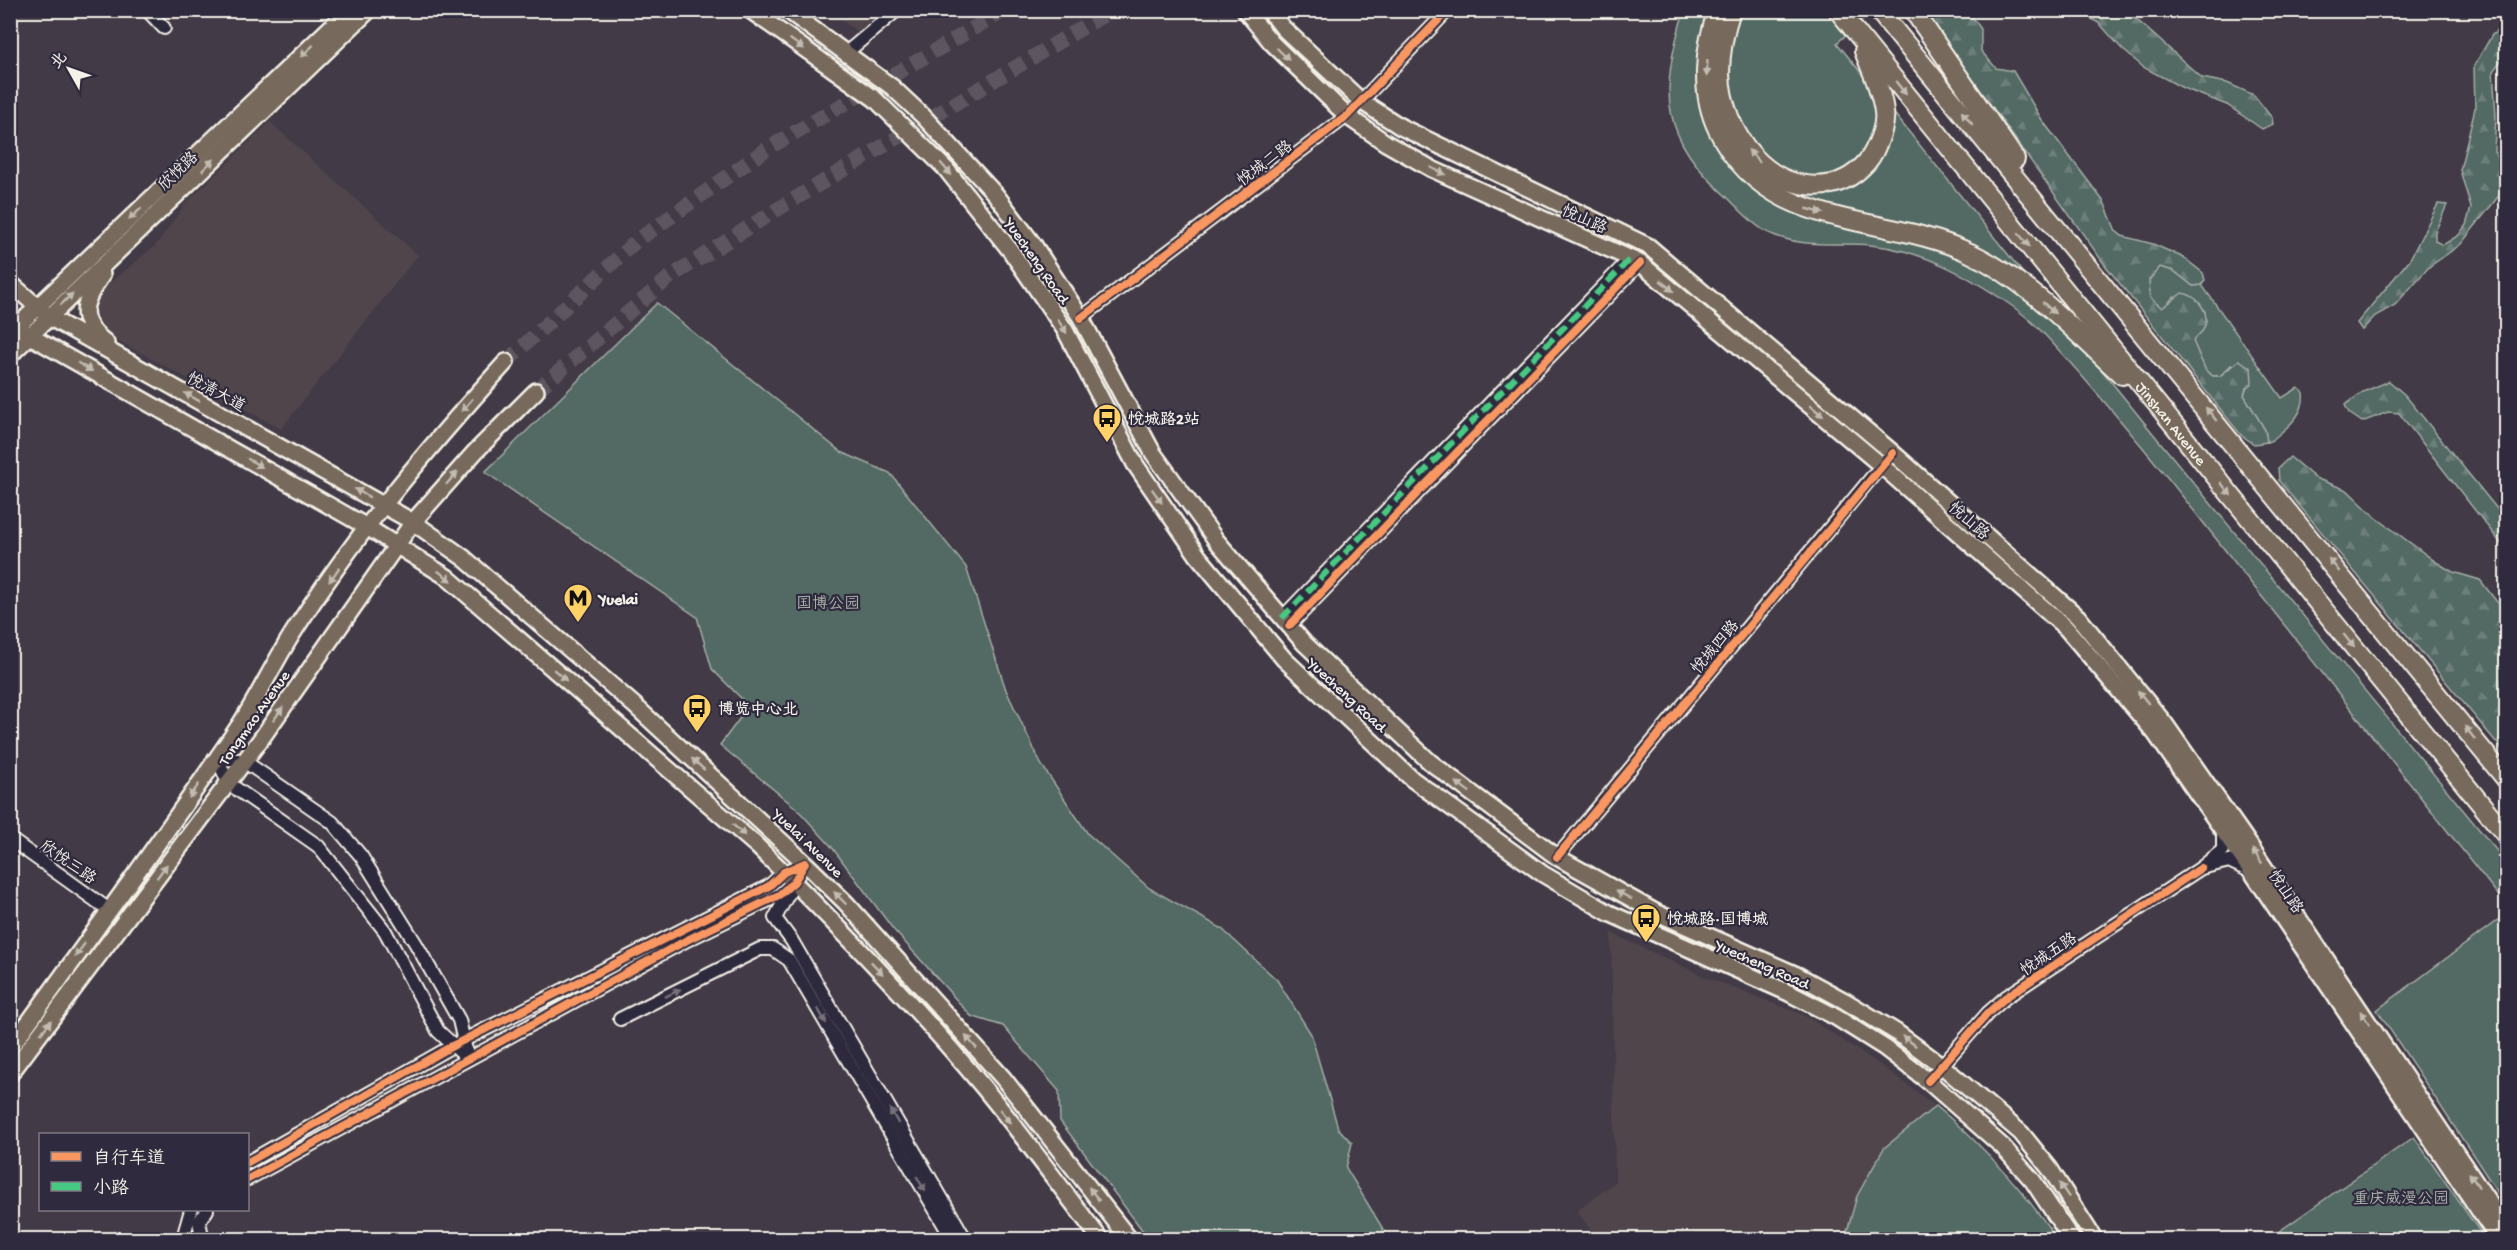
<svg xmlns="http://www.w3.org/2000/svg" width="2517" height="1250" font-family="'Gochi Hand','LXGW WenKai TC',sans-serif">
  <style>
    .built { fill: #4f454c }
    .green { fill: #536964; stroke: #a4ada6; stroke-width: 1.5 }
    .forest { fill: url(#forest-firs); stroke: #a4ada6; stroke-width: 1.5 }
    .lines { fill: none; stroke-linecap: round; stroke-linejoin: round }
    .major-tunnel { stroke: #5d555e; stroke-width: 15; stroke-dasharray: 15 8; stroke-linecap: butt }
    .minor-casing { stroke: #f4f1e8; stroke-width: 16 }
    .major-casing { stroke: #f4f1e8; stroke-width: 20 }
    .highway-casing { stroke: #f4f1e8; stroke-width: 22 }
    .minor { stroke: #2f2a3d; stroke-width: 12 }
    .major { stroke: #77695c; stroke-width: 15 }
    .highway { stroke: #77695c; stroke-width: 18 }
    .quiet { stroke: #46c982; stroke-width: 6; stroke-dasharray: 12 6; stroke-linecap: butt }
    .cycleway-casing { stroke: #2f2a3d; stroke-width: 11 }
    .cycleway { stroke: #f99763; stroke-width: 8 }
    .oneway { fill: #c2bbb0 }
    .oneway2 { fill: #747079 }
    .labels { text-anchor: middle; stroke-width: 4.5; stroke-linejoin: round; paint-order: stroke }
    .street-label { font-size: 16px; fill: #f4f1e8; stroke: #2f2a3d }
    .poi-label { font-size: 16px; font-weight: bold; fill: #f4f1e8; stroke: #2f2a3d; text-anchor: start }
    .park-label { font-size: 16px; fill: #acb4ad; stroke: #2f2a3d }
  </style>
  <defs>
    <pattern id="forest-firs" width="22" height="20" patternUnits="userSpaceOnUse" patternTransform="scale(1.5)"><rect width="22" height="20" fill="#536964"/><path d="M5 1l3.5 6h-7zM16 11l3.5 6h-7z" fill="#6c7f7a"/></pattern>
  </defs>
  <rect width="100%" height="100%" fill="#423a46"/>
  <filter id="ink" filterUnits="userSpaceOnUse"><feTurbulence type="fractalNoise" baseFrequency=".0167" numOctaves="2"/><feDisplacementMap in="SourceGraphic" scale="12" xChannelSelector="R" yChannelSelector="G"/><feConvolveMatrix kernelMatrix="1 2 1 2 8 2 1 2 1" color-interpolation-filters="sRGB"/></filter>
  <g filter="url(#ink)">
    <g class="built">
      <polygon points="828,11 884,11 858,32"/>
      <polygon points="270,122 418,255 281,429 111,337 98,320 96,309 101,290 156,245 186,203"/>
      <polygon points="1611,933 1708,978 1804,1015 1876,1062 1936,1106 1884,1149 1857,1196 1845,1239 1698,1239 1690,1229 1675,1239 1597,1239 1577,1211 1615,1182"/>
    </g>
    <g class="green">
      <path d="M1684 11H1873L1837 43 2151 431 2506 862V905C2405 777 2304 649 2202 521 2163 471 2123 423 2081 375 2059 351 2039 325 2012 306 1969 276 1923 250 1870 245 1835 242 1800 249 1767 232 1753 225 1739 209 1728 198 1660 137 1659 94 1684 11Z"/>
      <path d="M2160 267 2174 271 2193 286 2202 285 2282 398 2298 388 2303 392C2306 414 2288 427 2272 440L2267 442 2265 430 2244 395 2246 388 2231 365 2220 376H2213L2206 371 2192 341 2203 330 2205 311 2174 297 2162 309 2150 298 2149 280Z"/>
      <polygon points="657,303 841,452 890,473 966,567 1006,690 1041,764 1088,834 1149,888 1221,928 1277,980 1311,1034 1338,1128 1352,1143 1346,1168 1389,1239 1149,1239 1060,1121 1059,1091 1003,1026 971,1016 893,929 831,846 797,809 720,745 749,706 712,669 697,617 485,472"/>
      <polygon points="2506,914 2506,1205 2377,1010"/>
      <path d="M1936 1106C1983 1145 2022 1188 2057 1239H1845L1857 1196 1884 1148Z"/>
      <polygon points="2414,1137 2485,1239 2268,1239"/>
    </g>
    <g class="forest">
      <path d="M1924 11H1968L1981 29V51L1996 68 2013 71 2042 120 2104 202 2116 231 2122 236 2153 244 2184 258 2203 273 2205 280 2202 285 2193 286 2174 271 2160 267 2149 280 2150 298 2162 308 2182 293C2198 295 2212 314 2203 330 2200 334 2195 338 2193 341L2206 371 2213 376H2220L2239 360 2251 368 2252 383 2246 388 2244 395 2265 430 2267 442 2254 444 2241 435 2105 265Z"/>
      <polygon points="2079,11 2127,11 2202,78 2227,83 2254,95 2272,118 2273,124 2262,129 2227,105 2183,88 2143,67 2122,49 2100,24"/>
      <polygon points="2506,23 2506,54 2493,71 2496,116 2494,151 2504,169 2505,188 2461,244 2429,267 2395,305 2375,316 2362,330 2357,323 2410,259 2438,204 2447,205 2435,232 2435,241 2443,245 2459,235 2466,225 2471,208 2460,170 2475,108 2474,66 2492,35"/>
      <polygon points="2389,381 2405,395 2506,520 2506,550 2399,413 2388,412 2362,422 2349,413 2345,405 2363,392"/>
      <polygon points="2290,457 2315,478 2347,490 2374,516 2436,562 2453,572 2480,580 2497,602 2506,608 2506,754 2279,481 2278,468"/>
    </g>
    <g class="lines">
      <g class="major-tunnel">
        <polyline points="506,362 635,242 765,150 1005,10"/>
        <polyline points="536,391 670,277 786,204 1112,10"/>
      </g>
      <g class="minor-casing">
        <g id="minor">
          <polyline points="147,10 164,28"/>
          <polyline points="846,53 897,10"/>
          <polyline points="1081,318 1347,116 1448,10"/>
          <polyline points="1282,618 1631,258"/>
          <polyline points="1289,626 1640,263"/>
          <polygon points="217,757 244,761 332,822 361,856 416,944 459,1020 468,1059 438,1031 385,931 318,846 228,783"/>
          <polyline points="2223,831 2223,850 2201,868 2229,861 2250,871"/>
          <polyline points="10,839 109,910"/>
          <polyline points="1557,857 1887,459"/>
          <polyline points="792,887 775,918 792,941 966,1240"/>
          <polyline points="620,1019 760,949 773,949 789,960 953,1240"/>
          <polyline points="1928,1081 1988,1013 2006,997 2201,868"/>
          <polyline points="248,1162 454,1045 769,886 784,872 805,863 794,882 779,895 687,940 248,1179"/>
          <polyline points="188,1240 185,1231 191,1210"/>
          <polyline points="203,1240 199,1222 207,1210"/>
        </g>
      </g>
      <g class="major-casing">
        <g id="major">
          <polyline points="750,10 875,99 946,169 1010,250 1065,330 1135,464 1198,556 1284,659 1412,779 1543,874 1609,913 1789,993 1834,1016 1885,1048 1928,1081 2003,1147 2033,1181 2072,1240"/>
          <polyline points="787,10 892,87 923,116 996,195 1033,244 1081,318 1153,453 1216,540 1304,643 1430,762 1557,857 1657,913 1799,976 1845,1001 1896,1032 1941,1065 2021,1133 2050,1169 2095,1240"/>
          <polyline points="1245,10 1271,42 1347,116 1386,143 1432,169 1640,263 1882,466 2066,628 2155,733 2252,872 2499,1240"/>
          <polyline points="1269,10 1283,28 1361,101 1401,127 1648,246 1893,453 2078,617 2165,724 2244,837 2506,1228"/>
          <path d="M102 275C82 303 76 320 106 343"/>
          <polyline points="10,283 49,317 413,522 464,558 524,610 634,705 805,863 846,903 1003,1078 1130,1240"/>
          <path d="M10 320 30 336 367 527 447 577 757 846C836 923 913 1003 984 1088 1024 1137 1062 1189 1101 1240"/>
          <polyline points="10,333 349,10"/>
          <polyline points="10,355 369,10"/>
          <path d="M10 1048C88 940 167 833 241 723 259 695 273 665 291 636 352 538 428 448 506 362"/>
          <polyline points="10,1074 261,739 413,522 475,452 536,391"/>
        </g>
      </g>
      <g class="highway-casing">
        <g id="highway">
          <path d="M1718 10C1704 48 1700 93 1718 130 1769 234 1880 211 1970 253 2028 280 2075 332 2122 375"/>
          <path d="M1731 10C1724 31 1720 52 1720 74 1722 132 1768 197 1832 184 1849 180 1866 167 1874 151 1880 139 1886 125 1884 112 1882 91 1871 70 1864 51"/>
          <path id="s1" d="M1838 10 2506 835"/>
          <polyline points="1878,10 2506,779"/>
          <polyline points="1913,10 2015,159"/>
        </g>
      </g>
      <use href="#minor" class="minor"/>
      <use href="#major" class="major"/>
      <use href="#highway" class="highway"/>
      <polyline class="quiet" points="1282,618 1631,258"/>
      <g class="cycleway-casing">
        <g id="cycleway">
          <polyline points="1081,318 1347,116 1448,10"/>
          <polyline points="1289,626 1640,263"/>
          <polyline points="1557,857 1893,453"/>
          <polyline points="1928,1081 1988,1013 2006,997 2201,868"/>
          <polyline points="248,1162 454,1045 769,886 784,872 805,863 794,882 779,895 687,940 248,1179"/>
        </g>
      </g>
      <use href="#cycleway" class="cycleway"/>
    </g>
    <defs><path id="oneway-solid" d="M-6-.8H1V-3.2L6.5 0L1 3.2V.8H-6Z" transform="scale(1.5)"/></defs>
    <g class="oneway">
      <use href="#oneway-solid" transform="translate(797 44) rotate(35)"/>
      <use href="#oneway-solid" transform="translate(307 51) rotate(137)"/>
      <use href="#oneway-solid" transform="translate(1283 54) rotate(44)"/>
      <use href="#oneway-solid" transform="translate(1707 68) rotate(93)"/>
      <use href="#oneway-solid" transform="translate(1901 88) rotate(51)"/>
      <use href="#oneway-solid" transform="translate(1967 118) rotate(-130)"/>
      <use href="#oneway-solid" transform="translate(1754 156) rotate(-132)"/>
      <use href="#oneway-solid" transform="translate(208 165) rotate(-44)"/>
      <use href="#oneway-solid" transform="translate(946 169) rotate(49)"/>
      <use href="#oneway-solid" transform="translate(1438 171) rotate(25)"/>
      <use href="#oneway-solid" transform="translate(1815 211) rotate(16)"/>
      <use href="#oneway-solid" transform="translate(135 214) rotate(137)"/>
      <use href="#oneway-solid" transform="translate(2024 240) rotate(51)"/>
      <use href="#oneway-solid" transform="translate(1667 286) rotate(40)"/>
      <use href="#oneway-solid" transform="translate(67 299) rotate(-43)"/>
      <use href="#oneway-solid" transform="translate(2049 308) rotate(42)"/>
      <use href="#oneway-solid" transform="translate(1062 326) rotate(58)"/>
      <use href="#oneway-solid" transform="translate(85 367) rotate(30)"/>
      <use href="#oneway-solid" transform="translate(192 397) rotate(-151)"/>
      <use href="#oneway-solid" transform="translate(467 405) rotate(132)"/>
      <use href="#oneway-solid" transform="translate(1817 411) rotate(40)"/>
      <use href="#oneway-solid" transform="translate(2211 414) rotate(-129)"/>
      <use href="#oneway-solid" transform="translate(255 463) rotate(30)"/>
      <use href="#oneway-solid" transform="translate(452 478) rotate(-48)"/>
      <use href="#oneway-solid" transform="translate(2226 489) rotate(51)"/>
      <use href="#oneway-solid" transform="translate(362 493) rotate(-151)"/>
      <use href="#oneway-solid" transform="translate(1157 496) rotate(55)"/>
      <use href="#oneway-solid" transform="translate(2334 565) rotate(-129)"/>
      <use href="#oneway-solid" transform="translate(334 575) rotate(125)"/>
      <use href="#oneway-solid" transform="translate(445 576) rotate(36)"/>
      <use href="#oneway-solid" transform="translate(2349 641) rotate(51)"/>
      <use href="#oneway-solid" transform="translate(560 675) rotate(41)"/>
      <use href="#oneway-solid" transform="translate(2143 697) rotate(-129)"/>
      <use href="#oneway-solid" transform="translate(278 714) rotate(-55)"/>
      <use href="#oneway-solid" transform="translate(2470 733) rotate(-128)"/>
      <use href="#oneway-solid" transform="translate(698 764) rotate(-138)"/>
      <use href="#oneway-solid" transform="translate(1463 787) rotate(-143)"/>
      <use href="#oneway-solid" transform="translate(194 791) rotate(125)"/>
      <use href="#oneway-solid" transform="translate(739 830) rotate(41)"/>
      <use href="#oneway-solid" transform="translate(2257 856) rotate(-124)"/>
      <use href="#oneway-solid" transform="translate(162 871) rotate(-53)"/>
      <use href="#oneway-solid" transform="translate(1624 895) rotate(-152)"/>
      <use href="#oneway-solid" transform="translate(840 898) rotate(-134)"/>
      <use href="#oneway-solid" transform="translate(80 950) rotate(126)"/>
      <use href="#oneway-solid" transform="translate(877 968) rotate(47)"/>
      <use href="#oneway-solid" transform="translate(2365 1018) rotate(-124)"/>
      <use href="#oneway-solid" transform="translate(46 1027) rotate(-53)"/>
      <use href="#oneway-solid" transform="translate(1909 1041) rotate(-144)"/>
      <use href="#oneway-solid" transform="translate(971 1042) rotate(-132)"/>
      <use href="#oneway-solid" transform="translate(1005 1116) rotate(52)"/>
      <use href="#oneway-solid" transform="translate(2474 1180) rotate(-124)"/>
      <use href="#oneway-solid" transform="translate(2064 1190) rotate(-124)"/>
      <use href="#oneway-solid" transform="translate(1094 1194) rotate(-128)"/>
    </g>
    <g class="oneway2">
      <use href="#oneway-solid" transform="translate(673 993) rotate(-26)"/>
      <use href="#oneway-solid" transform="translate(822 1016) rotate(60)"/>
      <use href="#oneway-solid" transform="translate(894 1116) rotate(-120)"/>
      <use href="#oneway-solid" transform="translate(921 1184) rotate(60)"/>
    </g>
  </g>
  <defs>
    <g id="bus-pin" transform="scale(1.5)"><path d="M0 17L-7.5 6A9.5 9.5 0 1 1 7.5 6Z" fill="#ffd166" stroke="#2f2a3d"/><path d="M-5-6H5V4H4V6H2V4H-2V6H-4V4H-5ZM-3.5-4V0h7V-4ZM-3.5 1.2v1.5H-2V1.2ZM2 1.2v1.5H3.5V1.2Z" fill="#111"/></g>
    <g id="metro-pin" transform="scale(1.5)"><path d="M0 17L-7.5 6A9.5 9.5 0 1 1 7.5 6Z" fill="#ffd166" stroke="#2f2a3d"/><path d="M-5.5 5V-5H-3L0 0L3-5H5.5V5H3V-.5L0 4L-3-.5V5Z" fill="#111"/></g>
  </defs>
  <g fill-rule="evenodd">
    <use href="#bus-pin" x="1107" y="418"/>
    <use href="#metro-pin" x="578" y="598"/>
    <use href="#bus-pin" x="697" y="708"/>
    <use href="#bus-pin" x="1646" y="918"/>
  </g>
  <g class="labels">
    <g class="street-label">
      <text transform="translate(1264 162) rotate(-37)" y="6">悦城二路</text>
      <text transform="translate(177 170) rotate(-44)" y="6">欣悦路</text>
      <text transform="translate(1585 218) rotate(24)" y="6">悦山路</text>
      <text transform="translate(1038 260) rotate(55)" y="6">Yuecheng Road</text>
      <text transform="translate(217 391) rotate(29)" y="6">悦清大道</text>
      <text dy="6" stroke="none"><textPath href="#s1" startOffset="531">Jinshan Avenue</textPath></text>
      <text transform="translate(1970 520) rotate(41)" y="6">悦山路</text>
      <text transform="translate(1714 646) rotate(-50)" y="6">悦城四路</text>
      <text transform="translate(1348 694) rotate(43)" y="6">Yuecheng Road</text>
      <text transform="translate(253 717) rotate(-55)" y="6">Tongmao Avenue</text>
      <text transform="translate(809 842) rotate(44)" y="6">Yuelai Avenue</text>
      <text transform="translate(69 861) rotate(35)" y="6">欣悦三路</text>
      <text transform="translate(2287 891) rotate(56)" y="6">悦山路</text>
      <text transform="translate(2048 953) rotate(-34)" y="6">悦城五路</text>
      <text transform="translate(1763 963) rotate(24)" y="6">Yuecheng Road</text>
    </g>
    <g class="poi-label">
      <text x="1128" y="424">悦城路2站</text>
      <text x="599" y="604">Yuelai</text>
      <text x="718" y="714">博览中心北</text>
      <text x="1667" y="924">悦城路·国博城</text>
    </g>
    <g class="park-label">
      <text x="828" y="608">国博公园</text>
      <text x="2401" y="1203">重庆威漫公园</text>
    </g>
  </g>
  <rect width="2517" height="1250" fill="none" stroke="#2f2a3d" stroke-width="36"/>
  <rect x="18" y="18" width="2481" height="1214" fill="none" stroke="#f4f1e8" stroke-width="2" filter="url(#ink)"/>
  <rect x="39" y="1133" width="210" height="78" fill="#2f2a3d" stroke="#7e7a81" stroke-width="1.5"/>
  <rect x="51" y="1152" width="30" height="9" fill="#f99763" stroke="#7e7a81" stroke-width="1.5"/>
  <text x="93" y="1163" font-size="18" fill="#f4f1e8">自行车道</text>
  <rect x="51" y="1182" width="30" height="9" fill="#46c982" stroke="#7e7a81" stroke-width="1.5"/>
  <text x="93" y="1193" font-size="18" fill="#f4f1e8">小路</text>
  <g transform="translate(69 69) rotate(310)" stroke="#2f2a3d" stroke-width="4.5" paint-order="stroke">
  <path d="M0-4.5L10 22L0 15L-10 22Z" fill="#f4f1e8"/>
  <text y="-9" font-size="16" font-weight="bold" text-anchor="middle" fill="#f4f1e8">北</text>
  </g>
</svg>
